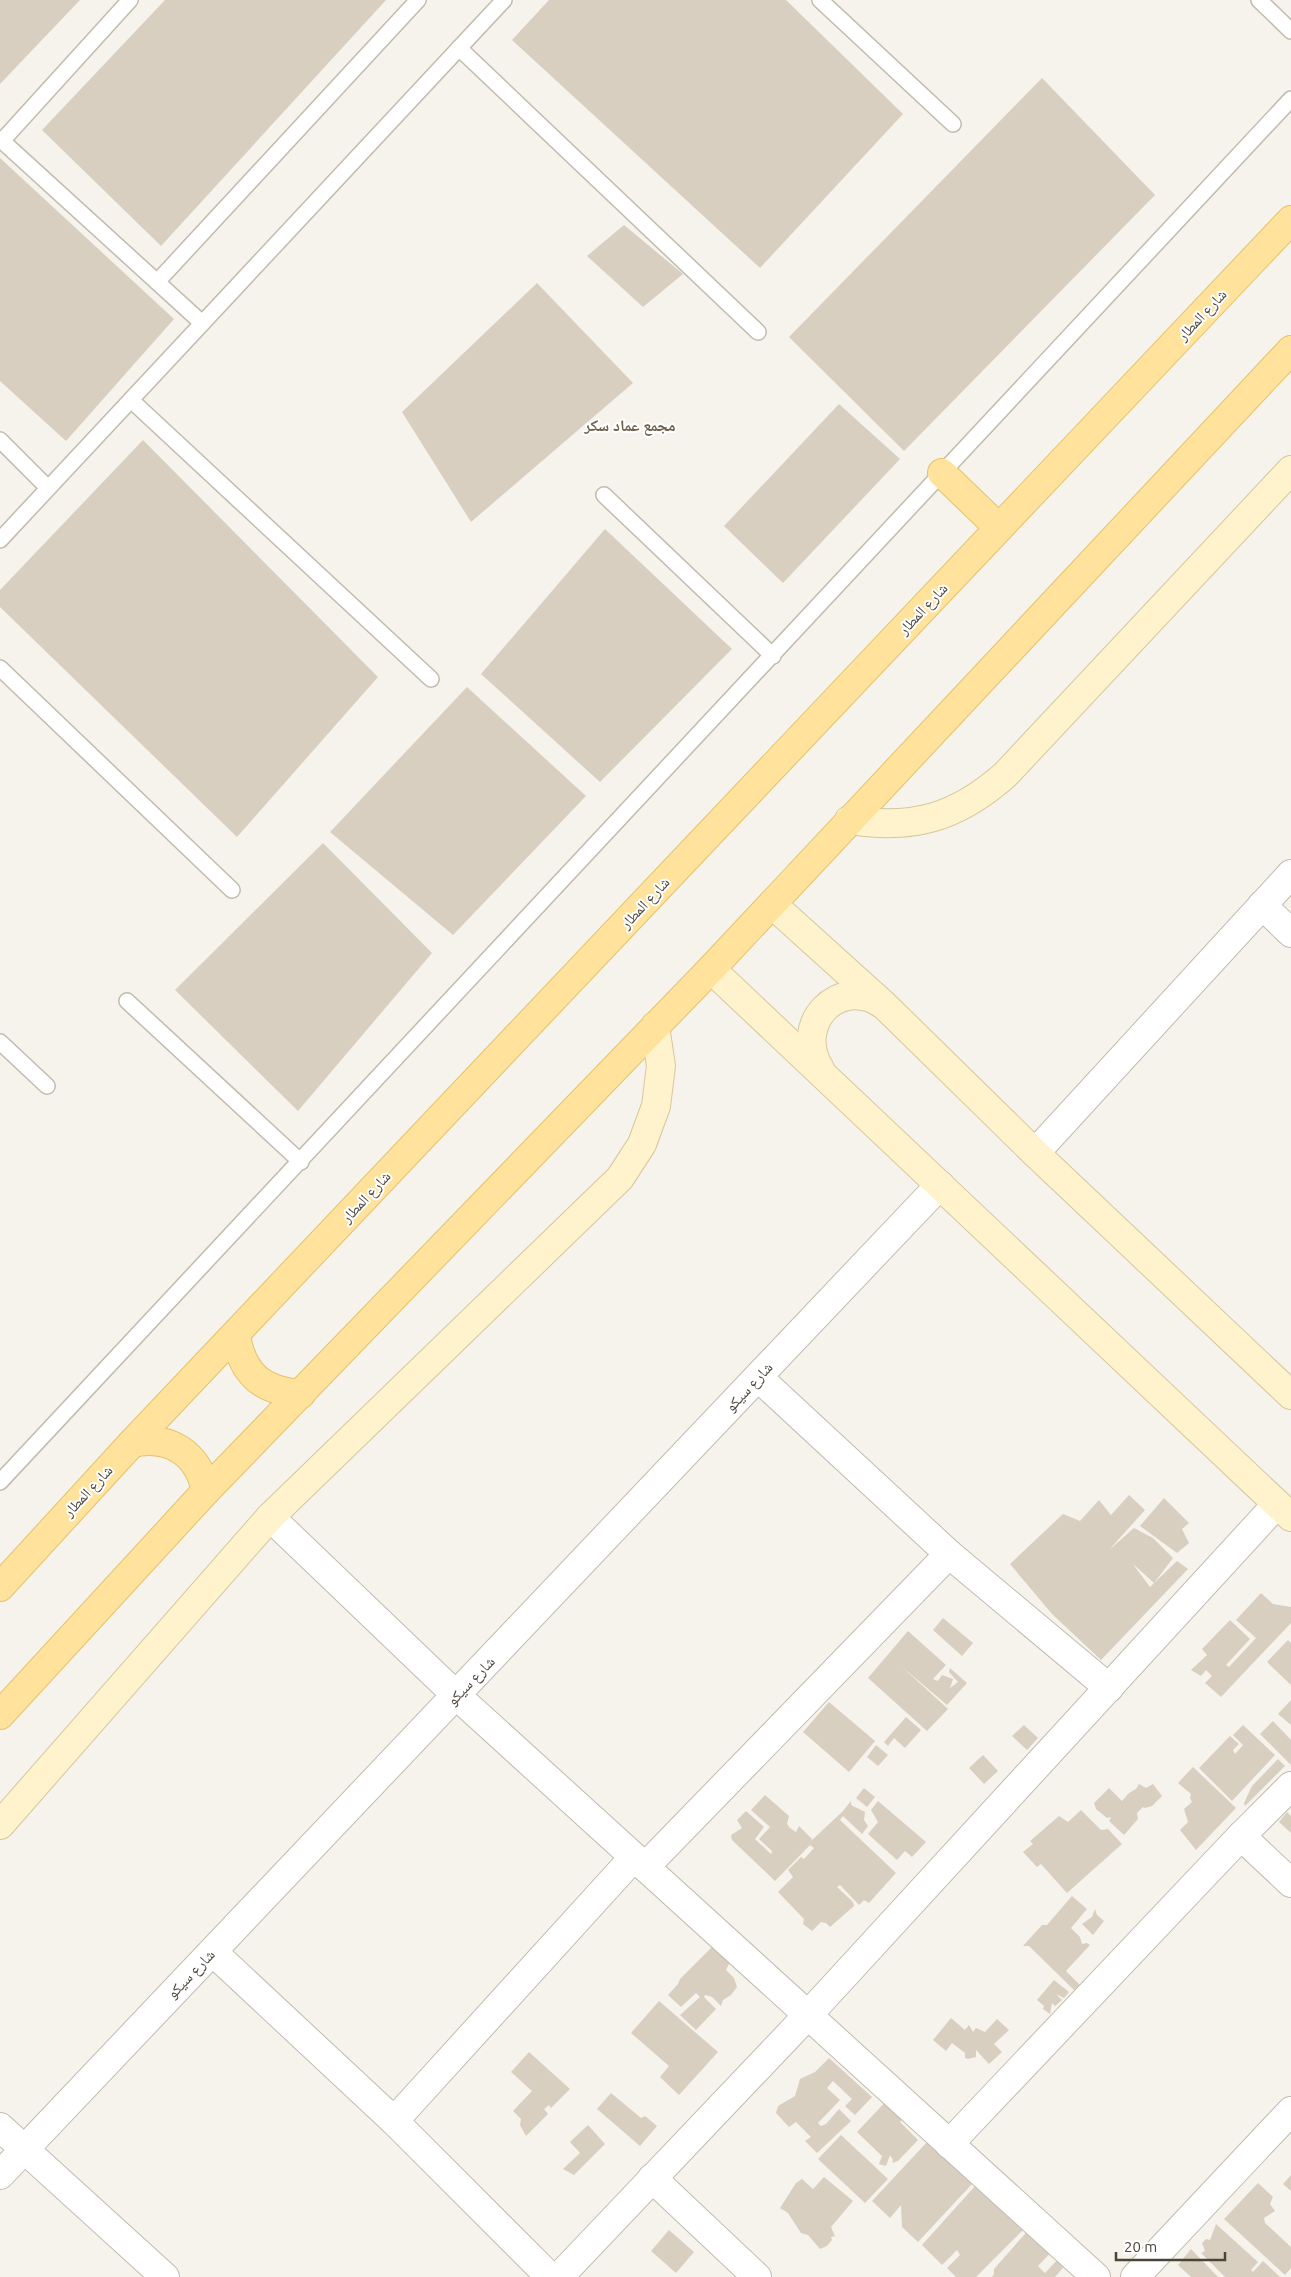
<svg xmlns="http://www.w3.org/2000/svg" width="1291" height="2277" font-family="Ubuntu,'Noto Naskh Arabic',sans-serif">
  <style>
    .building { fill: #d8cfc1 }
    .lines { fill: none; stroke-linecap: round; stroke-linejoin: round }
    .lane-casing { stroke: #c2bbae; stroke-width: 18 }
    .street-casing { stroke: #c2bbae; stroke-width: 30 }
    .secondary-casing { stroke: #d6c79b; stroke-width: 30 }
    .primary-casing { stroke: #e6c16a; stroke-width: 30 }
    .lane { stroke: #fff; stroke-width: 15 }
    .street { stroke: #fff; stroke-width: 28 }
    .secondary { stroke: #fff3cd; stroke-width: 28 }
    .primary { stroke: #ffe39c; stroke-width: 28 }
    .labels { text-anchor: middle; stroke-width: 4; stroke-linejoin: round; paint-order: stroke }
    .street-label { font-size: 15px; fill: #4b4439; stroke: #fff }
    .neighbourhood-label { font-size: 16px; font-weight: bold; fill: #6e6250; stroke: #fff }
  </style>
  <rect width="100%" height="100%" fill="#f6f3ec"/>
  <g class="building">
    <polygon points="0,0 80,0 0,84"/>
    <polygon points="165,0 386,0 161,246 42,130"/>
    <polygon points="549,0 786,0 903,114 760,268 512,40"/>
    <polygon points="1042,78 1155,195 904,451 789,337"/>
    <polygon points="0,158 174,319 66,441 0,381"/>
    <polygon points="624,225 683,274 643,307 587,256"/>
    <polygon points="537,283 633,383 471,522 402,412"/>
    <polygon points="839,404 900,459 783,583 724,526"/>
    <polygon points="143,440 378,677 237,837 0,607 0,590"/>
    <polygon points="605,529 732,649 600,782 481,674"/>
    <polygon points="467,687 586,796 453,935 330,832"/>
    <polygon points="323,843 432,953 298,1111 175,990"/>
    <polygon points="1129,1495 1145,1510 1109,1550 1134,1528 1153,1538 1173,1558 1154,1583 1133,1564 1150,1587 1154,1583 1177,1561 1188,1569 1101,1660 1052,1614 1010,1564 1063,1514 1080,1521 1099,1500 1111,1515"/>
    <polygon points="1164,1498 1189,1523 1182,1529 1189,1543 1177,1553 1140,1526"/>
    <polygon points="1261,1593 1273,1604 1291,1607 1291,1623 1221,1697 1205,1683 1212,1676 1206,1670 1201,1676 1191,1670 1207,1655 1202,1649 1230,1620 1250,1639 1226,1665 1229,1667 1256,1638 1236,1620"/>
    <polygon points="943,1618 973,1643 962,1656 933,1630"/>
    <polygon points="908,1631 946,1665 933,1679 938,1681 942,1675 953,1679 950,1688 958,1682 949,1672 950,1668 967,1683 947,1705 901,1666 948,1709 927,1731 868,1678"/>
    <polygon points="1288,1640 1291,1643 1291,1685 1267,1662"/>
    <polygon points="1291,1700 1291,1725 1278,1714"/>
    <polygon points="829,1702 875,1741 849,1772 803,1732"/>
    <polygon points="906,1717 921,1730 905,1748 894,1738 888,1746 884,1742"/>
    <polygon points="1273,1721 1291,1740 1291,1765 1260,1734"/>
    <polygon points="1024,1725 1038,1738 1027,1750 1012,1736"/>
    <polygon points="1243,1725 1275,1755 1232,1801 1199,1768 1230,1736 1239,1744 1233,1750 1235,1754 1243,1745 1233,1735"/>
    <polygon points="876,1745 888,1755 878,1766 867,1757"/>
    <polygon points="983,1755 998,1771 984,1784 969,1768"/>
    <polygon points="1278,1759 1285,1766 1245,1806 1244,1803 1252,1786"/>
    <polygon points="1193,1767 1236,1808 1196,1850 1180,1830 1188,1822 1184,1809 1192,1802 1190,1798 1191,1794 1178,1783"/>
    <polygon points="1139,1784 1146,1788 1153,1784 1162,1796 1152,1806 1145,1808 1143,1807 1137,1813 1138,1819 1124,1835 1109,1821 1111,1817 1107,1818 1096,1809 1094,1803 1109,1788 1122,1801 1129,1793 1136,1789"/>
    <polygon points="864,1788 875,1797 867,1807 856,1798"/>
    <polygon points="765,1795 789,1816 787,1824 790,1828 796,1832 799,1826 812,1839 811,1841 843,1811 851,1801 851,1805 865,1812 864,1820 868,1826 862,1834 843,1816 840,1820 896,1873 869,1903 864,1900 859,1905 840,1885 837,1887 853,1902 854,1906 830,1927 826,1923 821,1922 812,1931 803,1924 804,1919 778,1892 793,1877 788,1870 801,1857 804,1859 814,1848 810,1845 775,1881 732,1840 731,1835 742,1828 737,1820 746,1811 764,1827 755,1839 771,1854 772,1851 759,1839 770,1827 751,1810"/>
    <polygon points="878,1801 926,1842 912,1857 905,1851 897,1860 868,1834 878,1822 871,1810"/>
    <polygon points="1081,1810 1101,1830 1108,1829 1122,1844 1067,1893 1041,1864 1037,1867 1023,1852 1033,1844 1030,1841 1059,1816 1068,1822"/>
    <polygon points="1287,1812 1291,1816 1291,1833 1279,1822"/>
    <polygon points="1072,1896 1087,1909 1071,1928 1080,1937 1082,1944 1087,1943 1090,1945 1066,1971 1080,1985 1074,1990 1029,1946 1023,1946 1042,1925 1047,1925"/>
    <polygon points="1095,1909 1097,1915 1104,1921 1093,1935 1082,1924 1092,1917"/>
    <polygon points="713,1946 730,1962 726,1970 734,1978 737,1987 731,1995 723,2000 721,2006 712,1997 705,1995 704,1997 716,2009 696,2030 680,2015 700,1997 696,1993 681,2007 668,1995 678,1984 680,1979"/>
    <polygon points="1054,1980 1069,1992 1064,1998 1056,1994 1062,2000 1055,2006 1052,2003 1050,2014 1043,2009 1044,2006 1037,2000"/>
    <polygon points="659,2001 718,2052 679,2095 660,2077 669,2066 631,2033"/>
    <polygon points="951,2018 965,2030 969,2025 973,2032 976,2028 985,2032 997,2019 1009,2030 994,2044 1002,2052 989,2064 976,2050 976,2057 968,2059 965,2058 965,2053 952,2043 946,2051 933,2040"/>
    <polygon points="529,2052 570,2089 551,2108 549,2105 544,2109 548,2114 526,2136 520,2125 521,2119 513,2111 532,2091 511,2072"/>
    <polygon points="829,2058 872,2097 855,2115 845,2106 852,2099 833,2081 827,2088 840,2100 818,2123 821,2126 826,2124 839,2109 851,2121 817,2153 805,2141 811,2137 796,2122 789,2127 776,2113 778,2106 795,2096 800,2079 815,2072"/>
    <polygon points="611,2093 641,2118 645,2116 657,2126 640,2146 597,2109"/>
    <polygon points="891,2096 909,2112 900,2122 918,2140 898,2161 892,2163 893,2160 890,2155 886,2166 879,2164 882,2156 857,2132"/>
    <polygon points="588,2125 605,2144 574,2175 563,2169 580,2153 570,2142"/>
    <polygon points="841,2135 888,2179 865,2203 818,2159"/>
    <polygon points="928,2141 973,2183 918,2242 902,2227 901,2205 890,2218 872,2201"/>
    <polygon points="1291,2175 1291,2191 1283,2184"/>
    <polygon points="824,2177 853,2201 831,2227 835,2236 831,2237 832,2240 827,2246 820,2249 808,2235 801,2233 788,2213 780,2208 796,2183 802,2179 813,2189"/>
    <polygon points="1258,2183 1273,2197 1270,2204 1275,2211 1264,2218 1265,2223 1291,2247 1291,2268 1285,2275 1224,2219"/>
    <polygon points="976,2185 1023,2230 976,2277 956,2277 947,2268 960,2255 957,2250 942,2265 922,2245"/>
    <polygon points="1216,2224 1258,2262 1251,2270 1253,2272 1263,2261 1280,2277 1225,2277 1201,2253 1205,2251 1202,2243 1206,2239 1210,2240"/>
    <polygon points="1032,2226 1054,2249 1038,2266 1045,2273 1060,2257 1067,2263 1055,2277 992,2277 994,2274 994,2269"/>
    <polygon points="669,2230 694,2252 676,2273 651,2251"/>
    <polygon points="1191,2249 1218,2277 1191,2277 1178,2265"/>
  </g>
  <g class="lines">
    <g class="lane-casing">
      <g id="lane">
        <polyline points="820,0 953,124"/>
        <polyline points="1259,0 1291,31"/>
        <polyline points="459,48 758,332"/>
        <polyline points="0,139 202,323"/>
        <polyline points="2,141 130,0"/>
        <polyline points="157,282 418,0"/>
        <polyline points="131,400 431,679"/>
        <polyline points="0,440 48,488"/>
        <polyline points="604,495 773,656"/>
        <polyline points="0,540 504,0"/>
        <polyline points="0,668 232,890"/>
        <polyline points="127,1001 301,1162"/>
        <polyline points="0,1042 47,1086"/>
        <polyline points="0,1482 1291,99"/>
      </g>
    </g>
    <g class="street-casing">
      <g id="street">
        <polyline points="1262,905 1291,933"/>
        <polyline points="1035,1153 1291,874"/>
        <polyline points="759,1378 949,1554"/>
        <polyline points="270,1517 457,1696 1096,2277"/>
        <polyline points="1241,1836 1291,1883"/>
        <polyline points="645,1867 949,1554 1109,1688"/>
        <polyline points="213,1952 394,2121 550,2277"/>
        <polyline points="394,2121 634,1857"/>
        <polyline points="0,2127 165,2277"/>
        <polyline points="949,2144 1241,1836 1291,1786"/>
        <polyline points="0,2175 940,1185"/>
        <polyline points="652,2178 757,2277"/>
        <polyline points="559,2277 808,2015 1277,1504"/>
        <polyline points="1135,2277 1291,2111"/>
      </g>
    </g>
    <g class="secondary-casing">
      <g id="secondary">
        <path d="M849 820C913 830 956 818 1005 775L1291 470"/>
        <polyline points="772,904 885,1006 1035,1153 1291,1395"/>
        <polyline points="711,969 1291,1517"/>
        <path d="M820 1069C792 1024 839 975 882 1004"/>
        <polyline points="0,1825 270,1517 620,1178 642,1144 656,1106 661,1066 655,1026"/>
      </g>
    </g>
    <g class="primary-casing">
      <g id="primary">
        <polyline points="942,473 999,528"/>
        <path d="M236 1335C242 1374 262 1391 301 1394"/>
        <path d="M132 1443C170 1435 198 1453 206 1491"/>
        <polyline points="0,1587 132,1443 1291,220"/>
        <polyline points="0,1715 206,1491 711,969 1291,350"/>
      </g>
    </g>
    <use href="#lane" class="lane"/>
    <use href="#street" class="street"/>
    <use href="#secondary" class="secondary"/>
    <use href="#primary" class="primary"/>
  </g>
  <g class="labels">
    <g class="street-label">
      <text transform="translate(1202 315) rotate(-47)" y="5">شارع المطار</text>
      <text transform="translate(923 609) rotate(-47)" y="5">شارع المطار</text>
      <text transform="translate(645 903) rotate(-47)" y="5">شارع المطار</text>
      <text transform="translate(366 1197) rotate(-47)" y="5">شارع المطار</text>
      <text transform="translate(749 1387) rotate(-47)" y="5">شارع سيكو</text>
      <text transform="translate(88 1491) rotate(-47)" y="5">شارع المطار</text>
      <text transform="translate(471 1681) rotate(-46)" y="5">شارع سيكو</text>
      <text transform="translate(191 1974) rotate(-46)" y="5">شارع سيكو</text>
    </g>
    <g class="neighbourhood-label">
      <text x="630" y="431">مجمع عماد سكر</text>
    </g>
  </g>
  <path d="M1116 2252v8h109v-8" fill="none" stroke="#4b4439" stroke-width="2.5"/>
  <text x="1124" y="2252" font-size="15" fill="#4b4439" stroke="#ffffff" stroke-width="4" paint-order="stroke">20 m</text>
</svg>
